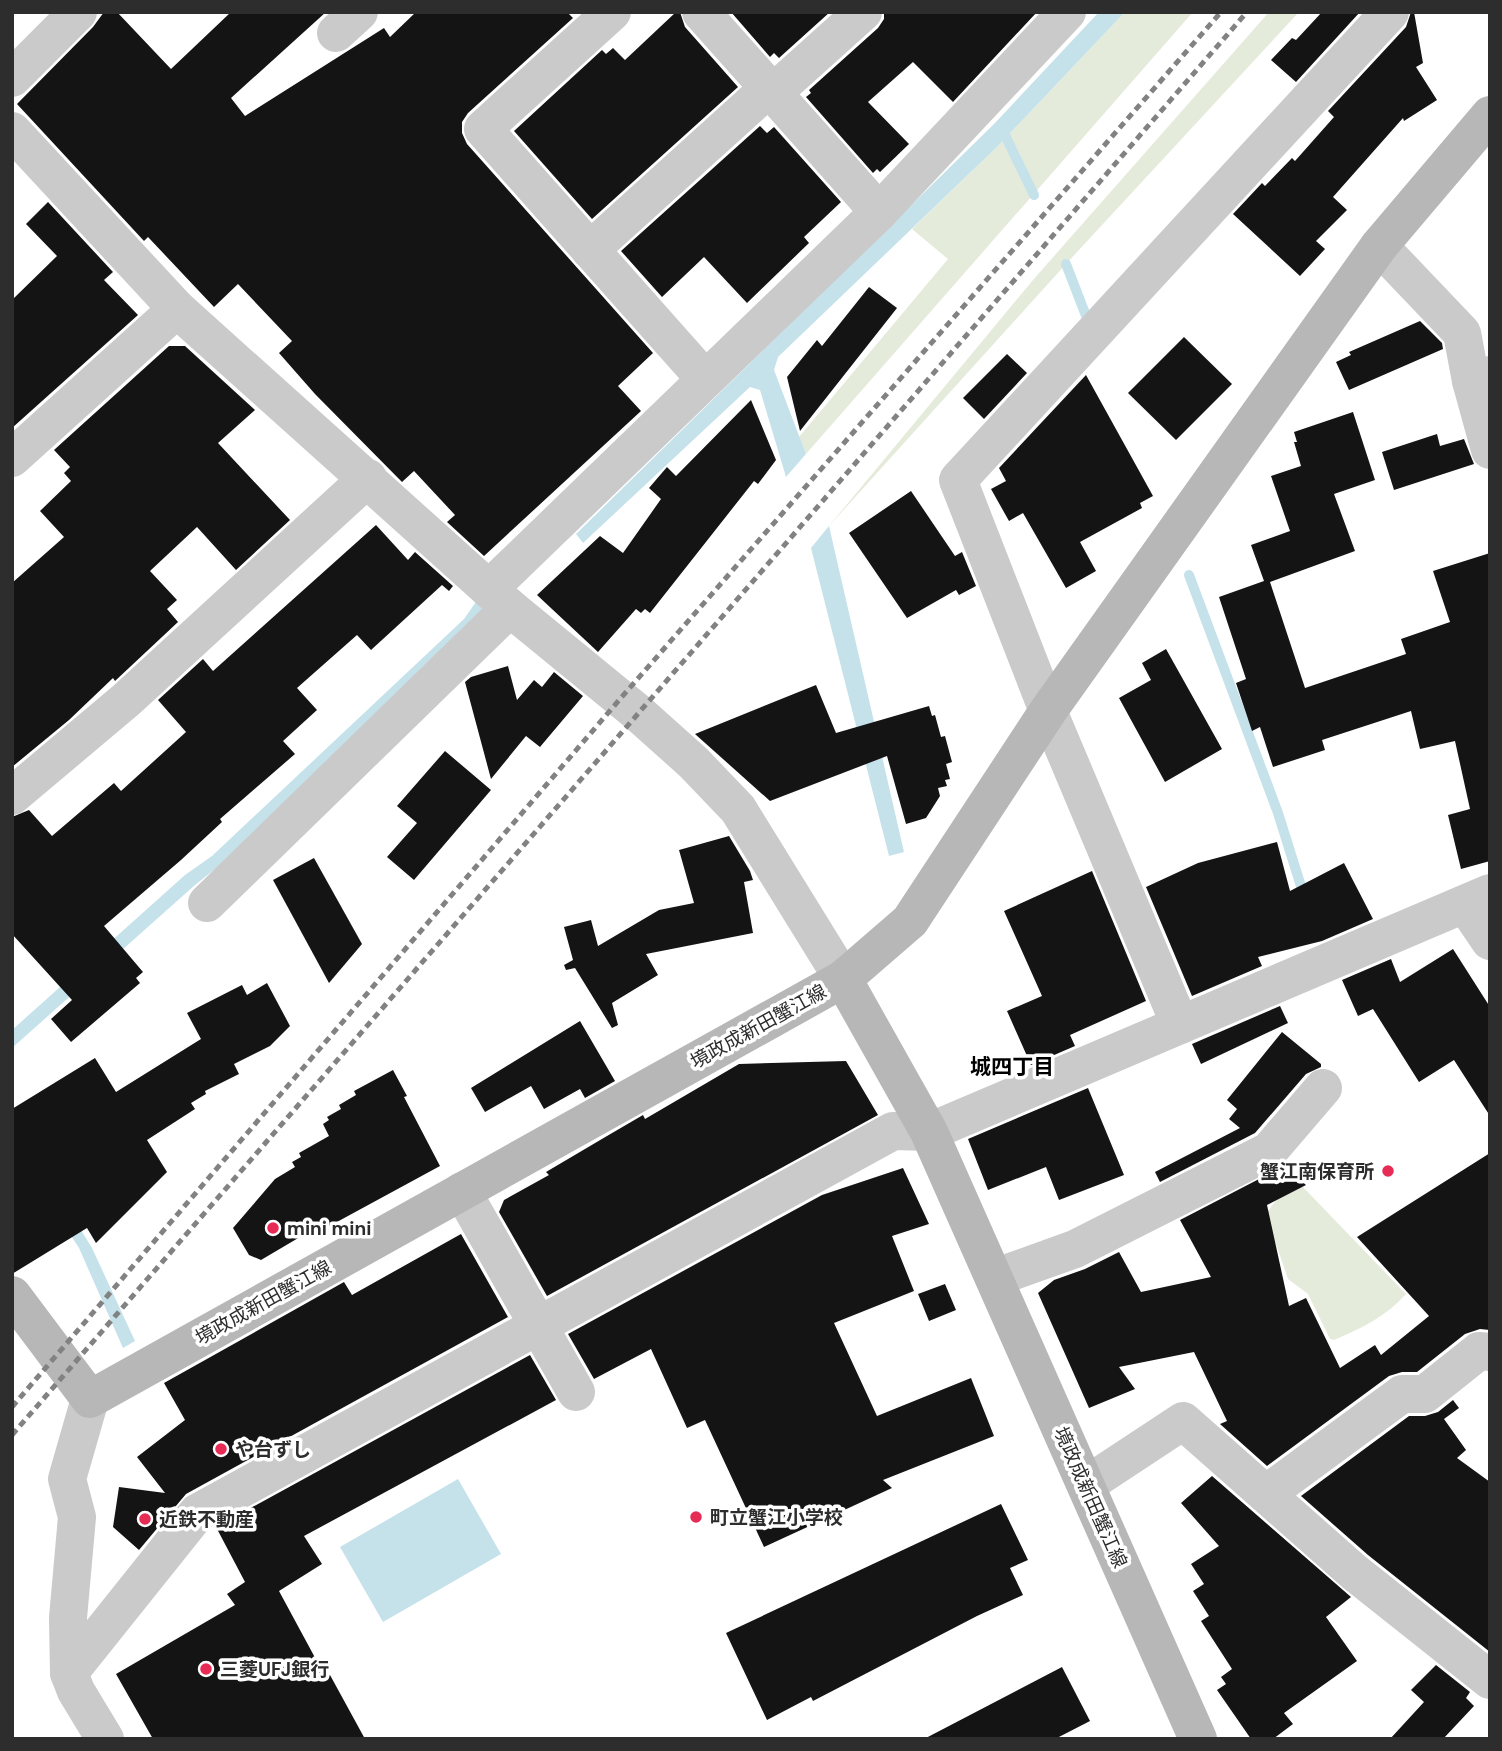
<svg xmlns="http://www.w3.org/2000/svg" width="1502" height="1751" font-family="'DM Sans','Noto Sans JP',sans-serif">
  <style>
    .green { fill: #e5ebda }
    .water { fill: #c5e2eb }
    .lines { fill: none; stroke-linecap: round; stroke-linejoin: round }
    .stream { stroke: #c5e2eb; stroke-width: 10 }
    .building { fill: #141414 }
    .street { stroke: #cacaca; stroke-width: 38 }
    .secondary { stroke: #b7b7b7; stroke-width: 38 }
    .rail { stroke: #828282; stroke-width: 5; stroke-dasharray: 7 5; stroke-linecap: butt }
    .poi-dot { fill: #e62c55; stroke: #fff; stroke-width: 2.5 }
    .labels { text-anchor: middle; stroke-width: 7; stroke-linejoin: round; paint-order: stroke }
    .street-label { font-size: 19px; fill: #2d2d2d; stroke: #fff }
    .poi-label { font-size: 19px; font-weight: bold; fill: #2d2d2d; stroke: #fff; text-anchor: start }
    .neighbourhood-label { font-size: 21px; font-weight: bold; fill: #000; stroke: #fff }
  </style>
  <rect width="100%" height="100%" fill="#fff"/>
  <g class="green">
    <polygon points="1125,12 1193,12 806,454 799,437 948,259 912,229 996,148"/>
    <polygon points="1269,12 1299,12 1066,264 829,526 1033,280"/>
    <path d="M1302 1186 1406 1294C1387 1316 1360 1329 1334 1340L1330 1339 1308 1294 1288 1279 1266 1215C1273 1201 1286 1189 1302 1186Z"/>
  </g>
  <g class="water">
    <polygon points="1099,12 1125,12 996,148 778,357 774,370 806,454 786,477 760,390 750,387 583,543 576,534 994,124"/>
    <polygon points="829,526 904,852 889,856 811,548"/>
    <polygon points="478,599 492,611 239,850 195,885 12,1048 12,1030 185,875 212,856 464,619"/>
    <polygon points="29,1146 92,1248 135,1341 123,1348 79,1248 17,1154"/>
    <polygon points="458,1479 501,1554 383,1622 340,1547"/>
  </g>
  <g class="lines">
    <g class="stream">
      <polyline points="1002,129 1034,195"/>
      <polyline points="1066,264 1088,321"/>
      <polyline points="1189,575 1278,813 1305,899"/>
    </g>
  </g>
  <g class="building">
    <polygon points="104,12 117,12 171,69 231,12 326,12 231,98 245,116 384,28 390,37 416,12 567,12 573,18 468,113 462,122 462,133 467,144 653,353 618,386 641,411 484,556 447,522 455,515 414,471 402,482 315,394 279,353 292,341 238,284 214,307 148,237 144,241 17,104 93,27"/>
    <polygon points="676,12 680,12 685,27 738,87 592,219 514,131 602,50 606,54 613,48 625,60"/>
    <polygon points="731,12 830,12 779,58 774,53 770,57"/>
    <polygon points="884,12 1037,12 953,102 913,62 868,102 909,144 880,172 877,169 873,173 806,97 811,93 809,90 878,28 884,19"/>
    <polygon points="1322,12 1360,12 1296,82 1271,60 1292,38 1296,40"/>
    <polygon points="1411,12 1414,12 1423,63 1416,67 1437,100 1404,121 1403,118 1333,197 1347,210 1316,241 1325,249 1300,276 1233,214 1262,183 1265,186 1292,158 1295,161 1334,117 1328,111 1406,27"/>
    <polygon points="760,126 767,133 774,127 841,202 804,237 809,243 747,303 704,257 662,297 621,251"/>
    <polygon points="48,202 113,272 104,280 138,315 12,428 12,300 57,256 26,224"/>
    <polygon points="869,287 897,308 800,431 787,377 817,340 822,346"/>
    <polygon points="1420,321 1442,343 1443,349 1349,390 1336,362 1351,355 1349,352"/>
    <polygon points="1184,337 1232,384 1176,440 1128,393"/>
    <polygon points="169,346 185,346 255,410 218,443 290,520 236,570 197,527 150,571 177,600 167,609 178,622 115,681 113,678 69,720 12,767 12,583 64,537 40,511 71,481 64,473 70,467 54,450"/>
    <polygon points="1007,354 1027,373 984,419 963,398"/>
    <polygon points="1086,375 1153,496 1140,503 1142,508 1080,542 1096,571 1066,588 1023,513 1009,521 991,489 1006,481 999,468"/>
    <polygon points="751,400 776,460 758,484 754,481 650,613 645,609 641,613 636,609 598,652 537,595 600,536 623,553 661,499 649,488 667,467 676,476"/>
    <polygon points="1353,412 1375,480 1334,494 1355,551 1270,582 1305,688 1406,654 1401,639 1450,622 1433,571 1490,553 1490,861 1461,869 1448,815 1470,809 1455,741 1420,749 1411,711 1322,740 1325,750 1273,767 1260,727 1252,731 1236,683 1246,679 1219,597 1264,581 1251,545 1290,531 1271,476 1301,466 1294,442 1297,442 1294,432"/>
    <polygon points="1437,434 1440,446 1464,439 1474,464 1394,490 1382,452"/>
    <polygon points="911,491 955,556 962,552 976,586 959,595 956,590 907,618 849,533"/>
    <polygon points="376,525 408,560 415,552 453,586 449,591 442,585 371,650 357,635 297,688 317,710 283,741 295,754 220,819 222,822 181,860 104,926 143,972 136,978 140,983 71,1042 51,1019 72,1000 12,934 12,817 29,810 52,836 114,783 121,791 186,732 158,700 203,659 213,671"/>
    <polygon points="1166,649 1222,749 1165,782 1119,698 1151,680 1142,663"/>
    <polygon points="508,666 517,700 534,680 542,687 554,672 583,696 540,747 526,736 491,779 465,682 471,677"/>
    <polygon points="816,685 836,733 929,706 932,716 935,715 941,737 945,736 952,762 946,764 950,779 945,780 947,786 938,788 940,796 926,818 906,824 887,756 770,801 695,734"/>
    <polygon points="445,751 491,790 414,880 387,857 417,823 397,806"/>
    <polygon points="729,836 750,871 753,880 744,882 753,933 646,954 658,975 612,1003 618,1025 612,1028 575,968 566,970 564,965 573,960 564,927 591,920 598,946 659,910 694,903 679,850"/>
    <polygon points="1277,842 1290,891 1344,863 1373,919 1322,941 1258,957 1262,966 1192,996 1146,887 1198,863"/>
    <polygon points="314,858 362,944 329,983 273,880"/>
    <polygon points="1092,871 1146,1001 1070,1035 1075,1046 1031,1065 1007,1011 1042,996 1004,911"/>
    <polygon points="1453,949 1490,1007 1490,1116 1454,1060 1419,1082 1373,1009 1358,1016 1342,980 1391,959 1400,982"/>
    <polygon points="267,983 290,1026 270,1046 234,1064 239,1074 205,1091 206,1094 191,1103 195,1109 147,1140 167,1172 96,1243 87,1228 12,1274 12,1109 95,1058 116,1092 201,1039 187,1013 242,985 247,995"/>
    <polygon points="1280,1006 1288,1023 1201,1064 1192,1044"/>
    <polygon points="580,1021 615,1081 585,1098 580,1089 544,1109 531,1086 485,1112 471,1088"/>
    <polygon points="1282,1032 1321,1064 1321,1067 1306,1074 1255,1133 1160,1182 1155,1172 1240,1128 1229,1119 1237,1109 1227,1100"/>
    <polygon points="846,1061 878,1115 547,1296 499,1212 504,1200 549,1175 546,1172 607,1136 643,1115 645,1119 739,1064"/>
    <polygon points="393,1070 407,1096 404,1097 440,1166 324,1229 322,1224 261,1260 249,1255 233,1228 275,1179 295,1167 292,1162 301,1157 299,1153 329,1136 323,1124 329,1120 327,1117 341,1109 339,1105 356,1095 354,1091"/>
    <polygon points="1088,1088 1124,1175 1059,1200 1046,1167 988,1190 968,1139"/>
    <polygon points="1490,1153 1490,1330 1480,1329 1465,1334 1417,1372 1402,1372 1389,1376 1267,1466 1220,1424 1227,1421 1194,1352 1119,1367 1135,1389 1089,1408 1038,1293 1054,1280 1085,1269 1119,1252 1141,1292 1211,1277 1180,1220 1284,1166 1306,1185 1267,1205 1289,1306 1306,1298 1340,1368 1375,1345 1381,1355 1429,1316 1357,1237"/>
    <polygon points="903,1168 929,1224 892,1236 914,1291 834,1323 877,1416 971,1378 994,1436 883,1480 892,1488 764,1547 705,1420 687,1428 651,1349 594,1379 568,1334 822,1195"/>
    <polygon points="461,1234 508,1317 186,1494 139,1550 113,1527 119,1487 165,1493 137,1457 185,1420 164,1383 344,1282 352,1295"/>
    <polygon points="945,1284 956,1310 929,1321 918,1294"/>
    <polygon points="530,1355 556,1400 304,1536 322,1564 279,1591 326,1678 330,1675 365,1739 153,1739 116,1674 235,1605 227,1594 245,1582 216,1527"/>
    <polygon points="1453,1400 1459,1408 1444,1419 1466,1450 1457,1458 1490,1482 1490,1652 1368,1555 1301,1496 1409,1416 1425,1416 1438,1412"/>
    <polygon points="1212,1476 1351,1597 1326,1617 1357,1661 1284,1713 1293,1724 1273,1739 1251,1739 1217,1690 1226,1684 1221,1677 1232,1669 1201,1621 1209,1616 1193,1591 1204,1584 1191,1564 1219,1546 1181,1503"/>
    <polygon points="1001,1504 1028,1560 1010,1568 1023,1595 977,1616 813,1701 811,1697 767,1720 726,1633"/>
    <polygon points="1436,1665 1470,1692 1466,1698 1474,1706 1443,1739 1390,1739 1424,1702 1411,1690"/>
    <polygon points="1062,1667 1090,1721 1055,1739 924,1739"/>
  </g>
  <g class="lines">
    <g class="street">
      <polyline points="612,12 483,129 705,379"/>
      <polyline points="701,12 879,212"/>
      <polyline points="336,33 359,12"/>
      <polyline points="12,78 78,12"/>
      <polyline points="773,93 863,12"/>
      <polyline points="12,131 177,309 510,608 637,712 694,763 738,809 843,979"/>
      <polyline points="1379,246 1462,333 1471,381"/>
      <polyline points="590,250 769,88"/>
      <polyline points="1490,375 1471,381 1490,450"/>
      <polyline points="12,458 177,309"/>
      <polyline points="489,589 879,212 1067,12"/>
      <polyline points="12,796 126,700 368,478"/>
      <polyline points="207,903 510,608"/>
      <polyline points="1465,904 1490,941"/>
      <polyline points="1180,1025 1048,711 958,480 1390,12"/>
      <polyline points="462,1191 576,1392"/>
      <polyline points="994,1278 1075,1249 1269,1151 1323,1088"/>
      <polyline points="90,1399 67,1479 77,1517 68,1618 69,1673 76,1691 105,1739"/>
      <polyline points="1086,1485 1183,1421 1354,1572 1490,1680"/>
      <polyline points="1266,1494 1402,1394 1425,1394 1479,1351 1490,1352"/>
      <polyline points="69,1673 197,1513 893,1131 929,1132 1490,893"/>
    </g>
    <g class="secondary">
      <polyline points="843,979 929,1132 1198,1739"/>
      <polyline points="12,1295 90,1399 843,979 910,921 1048,711 1379,246 1490,115"/>
    </g>
    <g class="rail">
      <polyline points="12,1407 620,699 1221,12"/>
      <polyline points="12,1435 1247,12"/>
    </g>
  </g>
  <g class="poi-dot">
    <circle cx="1388" cy="1171" r="7"/>
    <circle cx="273" cy="1228" r="7"/>
    <circle cx="221" cy="1449" r="7"/>
    <circle cx="696" cy="1517" r="7"/>
    <circle cx="145" cy="1519" r="7"/>
    <circle cx="206" cy="1669" r="7"/>
  </g>
  <g class="labels">
    <g class="street-label">
      <text transform="translate(758 1026) rotate(-29)" y="7">境政成新田蟹江線</text>
      <text transform="translate(263 1302) rotate(-29)" y="7">境政成新田蟹江線</text>
      <text transform="translate(1091 1497) rotate(66)" y="7">境政成新田蟹江線</text>
    </g>
    <g class="poi-label">
      <text x="1374" y="1178" text-anchor="end">蟹江南保育所</text>
      <text x="287" y="1235">mini mini</text>
      <text x="235" y="1456">や台ずし</text>
      <text x="710" y="1524">町立蟹江小学校</text>
      <text x="159" y="1526">近鉄不動産</text>
      <text x="220" y="1676">三菱UFJ銀行</text>
    </g>
    <g class="neighbourhood-label">
      <text x="1012" y="1074">城四丁目</text>
    </g>
  </g>
  <rect width="1502" height="1751" fill="none" stroke="#2d2d2d" stroke-width="28"/>
</svg>
